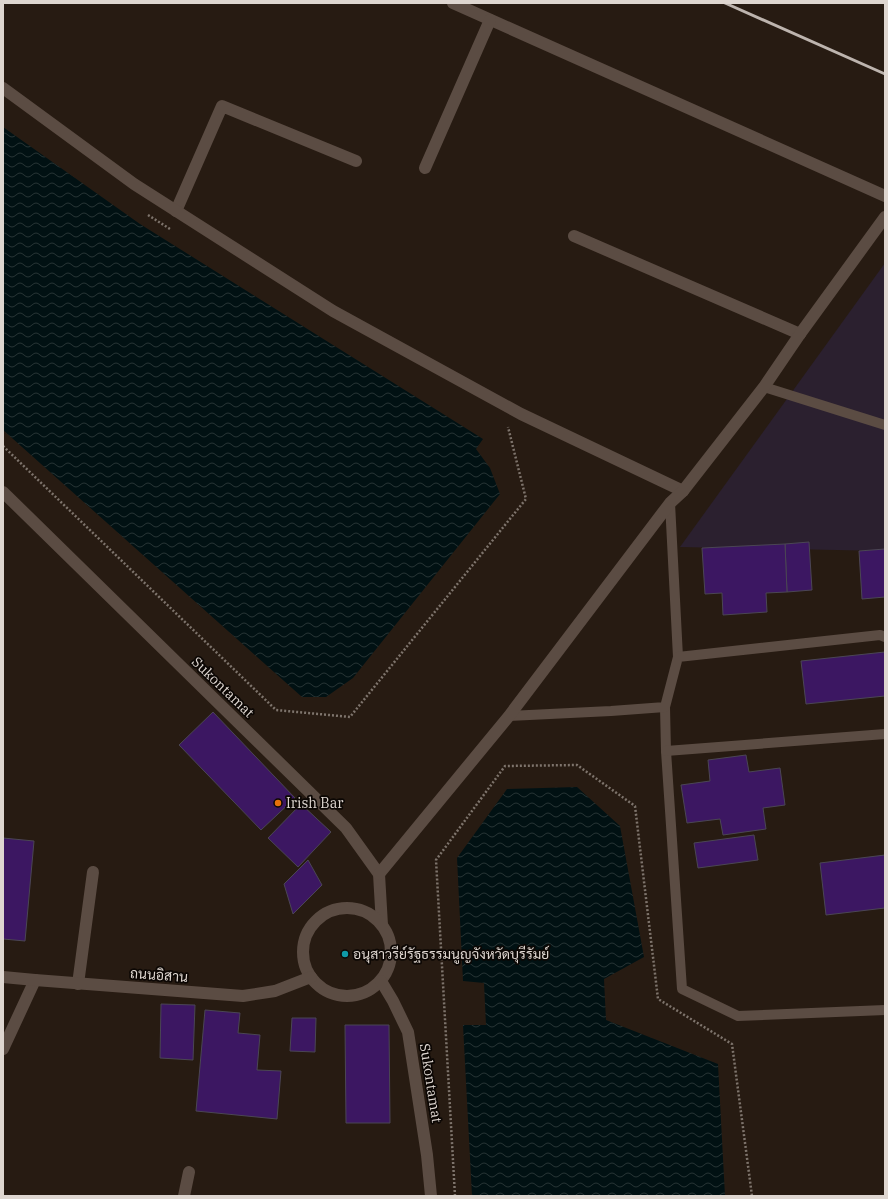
<svg xmlns="http://www.w3.org/2000/svg" width="888" height="1199" font-family="'IBM Plex Serif',Sarabun,serif">
  <style>
    .education { fill: #2b202f }
    .water { fill: url(#water-waves) }
    .building { fill: #3c1762; stroke: #4b4654 }
    .lines { fill: none; stroke-linecap: round; stroke-linejoin: round }
    .path { stroke: #7e746c; stroke-width: 2.5; stroke-dasharray: 2 2; stroke-linecap: butt }
    .lane { stroke: #5b4c43; stroke-width: 10 }
    .street { stroke: #5b4c43; stroke-width: 12 }
    .secondary { stroke: #5b4c43; stroke-width: 12 }
    .rail { stroke: #bdb4ae; stroke-width: 3 }
    .food-dot { fill: #e8710a; stroke: #0c0704; stroke-width: 1.5 }
    .culture-dot { fill: #0f9aa8; stroke: #0c0704; stroke-width: 1.5 }
    .labels { text-anchor: middle; stroke-width: 3.5; stroke-linejoin: round; paint-order: stroke }
    .street-label { font-size: 14px; fill: #ded6d0; stroke: #0c0704 }
    .poi-label { font-size: 14px; fill: #ded6d0; stroke: #0c0704; text-anchor: start }
  </style>
  <defs>
    <pattern id="water-waves" width="16" height="10" patternUnits="userSpaceOnUse"><rect width="16" height="10" fill="#011113"/><path d="M0 5q4-4 8 0t8 0" fill="none" stroke="#263334"/></pattern>
  </defs>
  <rect width="100%" height="100%" fill="#271b12"/>
  <polygon class="education" points="885,263 885,551 680,547"/>
  <g class="water">
    <polygon points="3,127 140,224 483,439 476,449 490,468 500,494 353,678 326,697 302,697 3,430"/>
    <polygon points="577,787 620,826 644,957 604,979 606,1020 718,1064 725,1196 472,1196 463,1025 486,1025 484,983 463,981 457,858 507,789"/>
  </g>
  <g class="building">
    <polygon points="809,542 812,590 787,592 785,544"/>
    <polygon points="785,544 787,592 766,593 767,612 723,615 722,593 705,594 702,548"/>
    <polygon points="885,549 885,597 862,599 859,551"/>
    <polygon points="885,652 885,696 806,704 801,661"/>
    <polygon points="213,712 295,798 261,830 179,745"/>
    <polygon points="746,755 749,772 780,768 785,805 763,808 766,829 723,835 720,819 687,823 681,785 710,781 708,760"/>
    <polygon points="301,804 331,832 298,867 268,838"/>
    <polygon points="754,835 758,860 698,868 694,843"/>
    <polygon points="3,838 34,841 25,941 3,939"/>
    <polygon points="885,855 885,908 826,915 820,863"/>
    <polygon points="308,860 322,885 293,914 284,884"/>
    <polygon points="161,1004 195,1005 193,1060 160,1058"/>
    <polygon points="205,1010 240,1013 238,1033 260,1035 257,1070 281,1071 277,1119 196,1111"/>
    <polygon points="292,1018 316,1018 315,1052 290,1051"/>
    <polygon points="345,1025 389,1025 390,1123 346,1123"/>
  </g>
  <g class="lines">
    <g class="path">
      <polyline points="148,215 170,229"/>
      <polyline points="3,446 276,710 350,717 526,499 508,427"/>
      <polyline points="455,1196 436,860 505,766 577,765 635,806 658,999 732,1044 752,1196"/>
    </g>
    <g class="lane">
      <polyline points="764,387 885,425"/>
      <polyline points="670,503 678,657"/>
      <polyline points="665,707 666,751 682,989 738,1016 885,1010"/>
      <polyline points="509,716 611,711 665,707 678,657 880,635 885,637"/>
      <polyline points="666,751 885,734"/>
    </g>
    <g class="street">
      <polyline points="453,3 885,196"/>
      <polyline points="425,168 490,20"/>
      <polyline points="176,211 222,106 356,161"/>
      <polyline points="574,236 800,334"/>
      <polyline points="3,492 346,828 379,874 382,925"/>
      <polyline points="78,984 93,872"/>
      <polyline points="3,1049 35,980"/>
      <polyline points="184,1196 189,1172"/>
    </g>
    <g class="secondary">
      <polyline points="3,88 134,184 333,311 521,414 683,491"/>
      <polyline points="379,874 509,716 670,503 683,491 764,387 800,334 885,217"/>
      <circle cx="347" cy="952" r="44"/>
      <polyline points="3,977 35,980 243,996 275,991 311,977"/>
      <polyline points="381,981 393,1001 408,1032 427,1155 431,1196"/>
    </g>
    <polyline class="rail" points="725,3 885,74"/>
  </g>
  <circle class="food-dot" cx="278" cy="803" r="4"/>
  <circle class="culture-dot" cx="345" cy="954" r="4"/>
  <g class="labels">
    <g class="street-label">
      <text transform="translate(223 687) rotate(44)" y="5">Sukontamat</text>
      <text transform="translate(159 975) rotate(4)" y="5">ถนนอิสาน</text>
      <text transform="translate(431 1083) rotate(81)" y="5">Sukontamat</text>
    </g>
    <g class="poi-label">
      <text x="286" y="808">Irish Bar</text>
      <text x="353" y="959">อนุสาวรีย์รัฐธรรมนูญจังหวัดบุรีรัมย์</text>
    </g>
  </g>
  <rect width="888" height="1199" fill="none" stroke="#ded6d0" stroke-width="8"/>
</svg>
